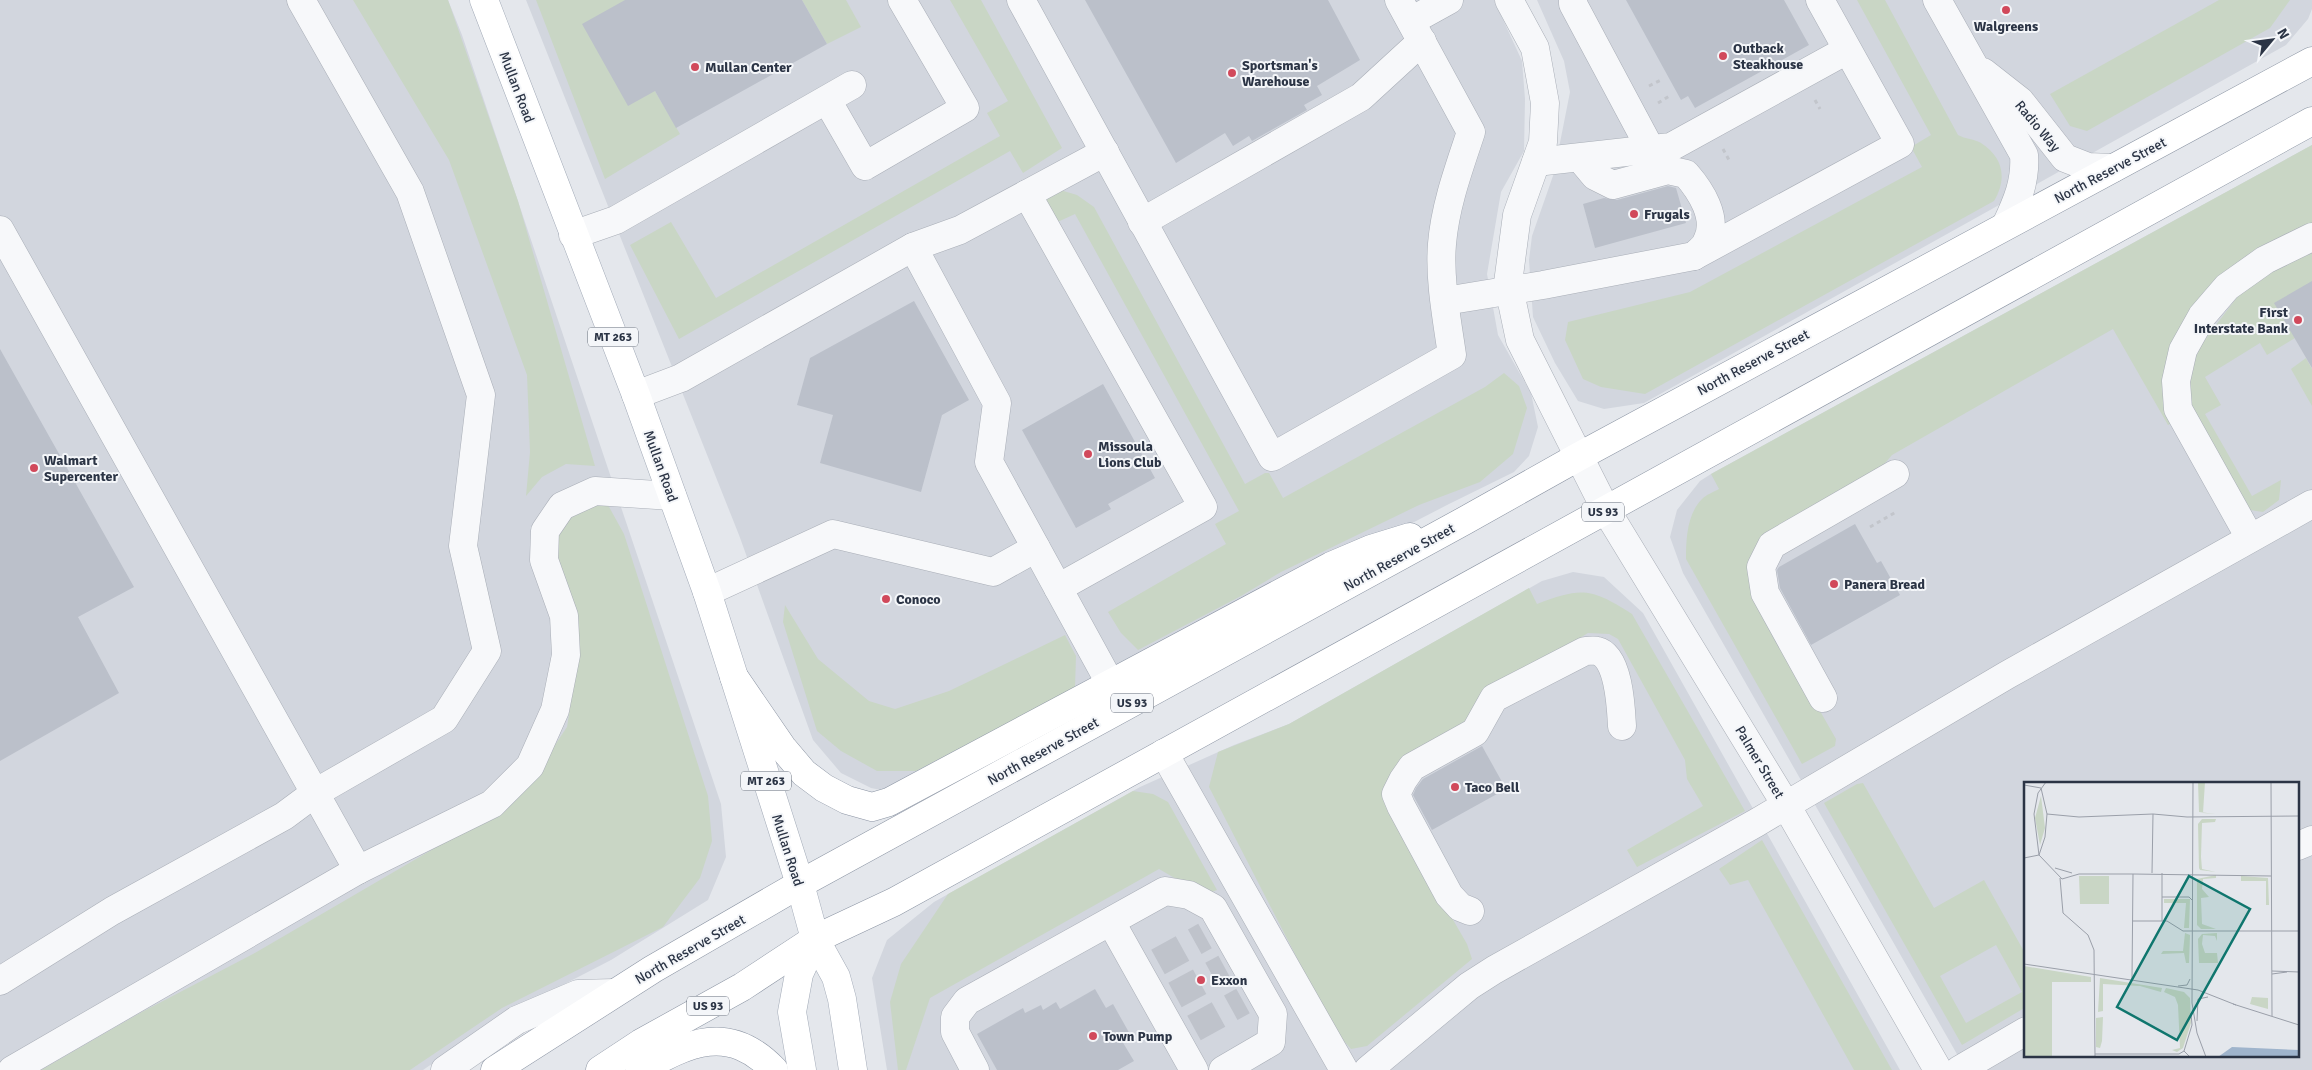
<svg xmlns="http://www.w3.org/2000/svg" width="2312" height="1070" font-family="Signika,sans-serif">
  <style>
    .built { fill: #d2d6de; fill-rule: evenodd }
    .green { fill: #c9d6c5; fill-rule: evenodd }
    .building { fill: #bbc0ca }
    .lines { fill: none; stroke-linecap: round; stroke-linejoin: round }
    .minor-tunnel { stroke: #bfc3cb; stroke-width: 28; stroke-dasharray: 28 14; stroke-linecap: butt }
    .minor-casing { stroke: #a9aeb7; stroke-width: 29 }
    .major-casing { stroke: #a3abb8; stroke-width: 29 }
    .highway-casing { stroke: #8b94a3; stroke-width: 29 }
    .path { stroke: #c2c5cb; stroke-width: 3; stroke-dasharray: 4 4; stroke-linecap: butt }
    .minor { stroke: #f7f8fa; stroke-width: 28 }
    .major { stroke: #fff; stroke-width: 28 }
    .highway { stroke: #fff; stroke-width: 28 }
    .poi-dot { fill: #d1495b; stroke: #f4f6f9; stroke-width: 2 }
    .labels { text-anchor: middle; stroke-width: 4; stroke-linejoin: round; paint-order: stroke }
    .shield { fill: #f4f6f9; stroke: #676e7b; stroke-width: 1 }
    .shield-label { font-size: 12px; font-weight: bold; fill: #2b3445 }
    .poi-label { font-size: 14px; font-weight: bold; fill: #2b3445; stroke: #f4f6f9; text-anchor: start }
    .street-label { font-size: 14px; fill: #2b3445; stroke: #f4f6f9 }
    .inset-road { fill: none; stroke: #9a9fa9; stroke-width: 1 }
    .view { fill: #0f766e; fill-opacity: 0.15; stroke: #0f766e; stroke-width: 2.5 }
    .inset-edge { fill: none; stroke: #2b3445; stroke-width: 2.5 }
  </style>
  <rect width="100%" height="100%" fill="#e4e7ec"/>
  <g class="built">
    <polygon points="0,0 448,0 462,35 721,804 726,857 708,900 611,960 499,1018 423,1070 0,1070"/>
    <polygon points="526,0 1494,0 1522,61 1525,99 1524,151 1501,192 1487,274 1498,335 1531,393 1538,427 1529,456 1514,472 1449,504 891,792 871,788 841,773 813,740 739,535"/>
    <polygon points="1537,0 2312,0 2312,9 2308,19 2286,45 1644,403 1604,409 1578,401 1555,363 1533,317 1529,260 1532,236 1554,173 1570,92 1564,61"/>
    <path d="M2312 145V1070H1966L1683 573 1670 537 1677 510 1700 481 1711 474ZM2026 784H2298V1056H2026Z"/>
    <polygon points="1573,572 1604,577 1643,613 1900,1070 887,1070 872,978 887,940 934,902 1140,787 1234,745 1289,724 1542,581"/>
  </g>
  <g class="green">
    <polygon points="353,0 448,0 518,201 595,466 566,464 542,477 526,496 530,452 527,375 449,160"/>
    <polygon points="536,0 625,0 655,91 680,134 605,179"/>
    <polygon points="802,0 846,0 861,27 827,44"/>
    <polygon points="950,0 981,0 1062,148 1023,173 1010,151 679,339 630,245 671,222 716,298 1000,136 987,113 1008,101"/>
    <path d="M1857 0H1885L1958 135C1965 139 1975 139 1981 143 2004 158 2007 179 1994 201L1645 394 1601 387 1583 379 1565 340 1568 322 1690 292 1922 167 1911 147 1931 135Z"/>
    <polygon points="2219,0 2290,0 2270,28 2087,131 2070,126 2050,94"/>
    <path d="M2312 145V223L2226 278 2191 319 2174 422 2168 425 2113 329 1892 455 1875 475 1774 531 1756 599 1836 739 1835 746 1802 764 1686 559C1686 539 1687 514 1702 499 1706 495 1713 492 1719 489L1711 474Z"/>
    <polygon points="1060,190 1077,195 1094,207 1245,484 1265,473 1269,473 1283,498 1485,387 1504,373 1519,386 1527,408 1513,454 1480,482 1419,505 1281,572 1241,596 1138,650 1121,633 1108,612 1226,544 1215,524 1239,511 1075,214 1051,225 1038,203"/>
    <polygon points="2312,249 2312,281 2295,338 2267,355 2260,343 2205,377 2221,405 2205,414 2252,496 2281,480 2279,500 2263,512 2250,510 2186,402 2190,368 2203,342 2238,296 2291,255"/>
    <polygon points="2306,358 2312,369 2312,406 2291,369"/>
    <path d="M591 504 608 505 624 534 708 796 712 841 700 878 663 927 502 1008 410 1070H41L140 1013 253 954 488 817 532 779 567 727 575 675 553 546C558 519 567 516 591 504Z"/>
    <path d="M1529 588 1537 604C1582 587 1591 588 1632 614L1745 811 1637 867 1627 850 1703 806 1687 779 1685 760 1618 639 1609 634 1588 633 1486 695 1464 728 1388 807 1467 944 1472 959 1367 1046 1351 1049 1334 1030 1209 787 1218 752 1289 724Z"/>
    <polygon points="785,605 818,659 869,701 895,709 949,691 1065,635 1076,656 1075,688 916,771 877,771 841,751 817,731 783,622"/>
    <path d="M1863 783 1934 908 1984 880 2026 955V1007L1962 1045 1824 803 1857 784ZM1996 945 2022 992 1966 1023 1940 976Z"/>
    <polygon points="1133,791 1153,794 1168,802 1217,890 1204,895 1159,869 930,998 906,1070 898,1070 890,1002 901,964 948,894"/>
    <polygon points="1762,840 1892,1070 1854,1070 1748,880 1730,885 1719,869"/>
  </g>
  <g class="building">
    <polygon points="625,0 802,0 827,44 676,128 655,91 628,106 582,24"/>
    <polygon points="1085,0 1328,0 1360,60 1317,86 1322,95 1304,105 1307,110 1266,133 1252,141 1249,136 1233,146 1225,133 1176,163"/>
    <polygon points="1626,0 1784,0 1809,45 1695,108 1688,96 1681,100"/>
    <polygon points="1668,186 1676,188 1686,223 1595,248 1583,204 1604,198 1617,200"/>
    <polygon points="2312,281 2312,368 2274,303"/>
    <polygon points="914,301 969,400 942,415 921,492 820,463 833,415 797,405 810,358"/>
    <polygon points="0,349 134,587 78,617 119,693 0,761"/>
    <polygon points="1103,384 1155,478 1108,504 1111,509 1076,528 1022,430"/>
    <polygon points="1855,524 1877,563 1881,561 1900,595 1811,645 1780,588 1777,570 1779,567"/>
    <polygon points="1482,746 1506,789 1432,830 1413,795 1416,788 1423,779"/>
    <polygon points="1095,989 1106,1008 1113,1004 1131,1036 1122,1041 1134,1061 1118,1070 997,1070 977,1034 1023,1008 1025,1013 1041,1005 1043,1010 1056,1002 1060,1009"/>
  </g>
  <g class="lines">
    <g class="minor-tunnel">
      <polyline points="1158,962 1205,936"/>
      <polyline points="1175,995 1225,968"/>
      <polyline points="1194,1028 1243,1001"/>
    </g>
    <g class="minor-casing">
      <g id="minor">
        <path d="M1021 0 1272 457 1452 355C1447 320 1439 279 1442 244 1445 206 1459 168 1471 132L1399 0"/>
        <polyline points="1509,0 1535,48 1545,103 1543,142 1517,215 1508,283 1520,340 1606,510 1786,805 1938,1070"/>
        <polyline points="1573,0 1573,4 1651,150"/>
        <path d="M1937 0 2024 155C2026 181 2017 202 2006 225"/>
        <polyline points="1411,21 1449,0"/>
        <polyline points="1983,72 2020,101 2065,158 2088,167 2113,168"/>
        <polyline points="827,100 865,166 965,108 902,0"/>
        <path d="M1580 158 1595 176 1613 185 1668 170 1686 174C1700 190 1719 218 1707 241 1705 247 1698 252 1694 256"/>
        <polyline points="1536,162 1671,147 1847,50"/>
        <polyline points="1027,194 1203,507 1058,588"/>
        <polyline points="1142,222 1361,97 1422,41"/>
        <polyline points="0,230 358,870"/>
        <polyline points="573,235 616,220 852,85"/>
        <polyline points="913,247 997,403 989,462 1104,672"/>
        <polyline points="1445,301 1543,285 1694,256 1900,144 1820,0"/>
        <polyline points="636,395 681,378 913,247 960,230 1105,152"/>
        <polyline points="2250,538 2178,409 2176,381 2183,350 2202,316 2227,287 2265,260 2312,237"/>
        <polyline points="707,592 833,534 993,572 1036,548"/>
        <polyline points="1823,698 1765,593 1761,567 1772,545 1895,474"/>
        <polyline points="1164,753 1344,1070"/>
        <polyline points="2298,846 2312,840"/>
        <path d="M1470 911 1460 907 1449 895 1401 806 1396 794 1403 780 1412 767 1475 732 1494 698 1585 651C1589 651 1594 650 1597 651 1619 656 1621 708 1622 726"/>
        <polyline points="1111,922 1194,1070"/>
        <polyline points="0,981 112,911 284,816 315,793 444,719 487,651 463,546 481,395 410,192 301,0"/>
        <polyline points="12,1070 358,870 492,804 530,766 555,710 566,655 564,616 544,560 545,531 562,506 595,491 672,496"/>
        <polyline points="445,1070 517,1020 578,994 614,993"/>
        <polyline points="975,1070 955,1032 955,1017 967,1001 1165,891 1189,895 1213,908 1273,1014 1271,1042 1223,1070"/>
        <polyline points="1368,1070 1469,986 1494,970 1756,823 2007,675 2312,504"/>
        <polyline points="1959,1070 2026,1031"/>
      </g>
    </g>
    <g class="major-casing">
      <g id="major">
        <polyline points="484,0 636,395 707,592 800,884 815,939 836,977 842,999 853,1070"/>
        <polyline points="802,1070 792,1012 799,974 815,939"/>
      </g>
    </g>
    <g class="highway-casing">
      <g id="highway">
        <polyline points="734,677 782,747 804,773 824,788 847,800 872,807 889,802 1331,566 1371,549 1410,537"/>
        <polyline points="495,1070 653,969 800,884 1464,521 1578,457 2312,61"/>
        <polyline points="600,1070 641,1043 742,987 815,939 894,902 2312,121"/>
        <path d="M640 1070C689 1042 729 1023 774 1070"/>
      </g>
    </g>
    <g class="path">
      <polyline points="1649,86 1663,79"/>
      <polyline points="1815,100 1820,109"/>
      <polyline points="1658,103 1671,95"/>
      <polyline points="1723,149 1729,160"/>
      <polyline points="1870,527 1896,512"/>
    </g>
    <use href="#minor" class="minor"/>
    <use href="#major" class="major"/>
    <use href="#highway" class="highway"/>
  </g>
  <g class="poi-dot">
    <circle cx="2006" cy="10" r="5"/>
    <circle cx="1723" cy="56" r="5"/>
    <circle cx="695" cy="67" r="5"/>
    <circle cx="1232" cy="73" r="5"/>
    <circle cx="1634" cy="214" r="5"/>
    <circle cx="2298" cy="320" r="5"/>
    <circle cx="1088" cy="454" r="5"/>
    <circle cx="34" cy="468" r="5"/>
    <circle cx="1834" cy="584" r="5"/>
    <circle cx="886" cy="599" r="5"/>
    <circle cx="1455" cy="787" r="5"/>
    <circle cx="1201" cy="980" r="5"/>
    <circle cx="1093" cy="1036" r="5"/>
  </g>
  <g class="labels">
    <g class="shield">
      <rect x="588" y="327.5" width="50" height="19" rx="4"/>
      <rect x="1582" y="502.5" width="42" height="19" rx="4"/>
      <rect x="1111" y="693.5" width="42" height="19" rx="4"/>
      <rect x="741" y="771.5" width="50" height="19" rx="4"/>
      <rect x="687" y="996.5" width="42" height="19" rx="4"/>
    </g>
    <g class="shield-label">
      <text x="613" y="341">MT 263</text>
      <text x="1603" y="516">US 93</text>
      <text x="1132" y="707">US 93</text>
      <text x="766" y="785">MT 263</text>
      <text x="708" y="1010">US 93</text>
    </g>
    <g class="poi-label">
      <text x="2006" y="31" text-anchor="middle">Walgreens</text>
      <text x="1733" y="53">Outback<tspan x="1733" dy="16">Steakhouse</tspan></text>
      <text x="1242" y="70">Sportsman's<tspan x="1242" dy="16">Warehouse</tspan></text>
      <text x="705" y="72">Mullan Center</text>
      <text x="1644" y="219">Frugals</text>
      <text x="2288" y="317" text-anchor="end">First<tspan x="2288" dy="16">Interstate Bank</tspan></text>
      <text x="1098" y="451">Missoula<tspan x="1098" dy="16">Lions Club</tspan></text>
      <text x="44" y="465">Walmart<tspan x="44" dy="16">Supercenter</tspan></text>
      <text x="1844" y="589">Panera Bread</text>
      <text x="896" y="604">Conoco</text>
      <text x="1465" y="792">Taco Bell</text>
      <text x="1211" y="985">Exxon</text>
      <text x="1103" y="1041">Town Pump</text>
    </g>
    <g class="street-label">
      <text transform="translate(517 87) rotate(69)" y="5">Mullan Road</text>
      <text transform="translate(2038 126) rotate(50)" y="5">Radio Way</text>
      <text transform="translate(2110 170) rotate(-28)" y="5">North Reserve Street</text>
      <text transform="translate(1753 362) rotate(-28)" y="5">North Reserve Street</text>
      <text transform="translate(661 466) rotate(70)" y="5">Mullan Road</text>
      <text transform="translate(1399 557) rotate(-29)" y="5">North Reserve Street</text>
      <text transform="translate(1043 751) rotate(-29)" y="5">North Reserve Street</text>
      <text transform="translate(1760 762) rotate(59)" y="5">Palmer Street</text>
      <text transform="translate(788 850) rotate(72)" y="5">Mullan Road</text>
      <text transform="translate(690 949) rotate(-30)" y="5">North Reserve Street</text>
    </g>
  </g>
  <g transform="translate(2024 782)">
    <rect width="275" height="275" fill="#e4e7ec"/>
    <path d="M174 0H181L179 31 192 32 175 30ZM17 14 21 46 16 63 11 36ZM178 37H192L191 40 178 41 177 75 178 87 192 90 176 88 175 86 174 42ZM192 93V96L179 97 178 107 185 115 177 116 178 142 192 147H177L173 143V97ZM55 94H85V122H56ZM217 94 244 96 245 123H242V99H217ZM140 117H166L165 146H160L162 121H140ZM161 151 166 153 165 181H162L160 171 137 172 139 169H159ZM193 151V159L191 154 179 153 178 162 181 171H193L194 181H175L174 157 178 152ZM0 184 67 195V200H28V275H0ZM76 196 138 206 137 210 116 204 79 202V229L74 230ZM142 206 160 210 166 216 167 241 159 266 153 270 148 268 156 266 154 223 151 215 140 210ZM228 215 244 216V227L226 222ZM79 235 78 259 76 266 72 265V236Z" fill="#c9d6c5"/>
    <path d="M208 265 275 268V275H194Z" fill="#9fb4cc"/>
    <path class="inset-road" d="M169 0 168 221 173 251 182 275M247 0 248 234M0 3 17 6M23 32 55 35 129 32 163 35 275 34M15 73 38 97 55 92H109L247 94M15 73 10 32 14 11 22 0M15 73 21 55 23 32 17 6M0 76 15 73M31 86 48 91M128 91 129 32M36 96 39 131 64 153 70 168 71 275M138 115H165L168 118M108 139H143L159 149H275M138 139V91M0 182 174 208 212 223M248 189 275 190M248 192 263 190M108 197 109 92M154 204 163 203 166 197M209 222 275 243M173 239 174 217 184 215M71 272H155L160 269M166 275 160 269 168 243 167 231"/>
    <path class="view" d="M165 94 226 127 153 258 93 225Z"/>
    <rect width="275" height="275" class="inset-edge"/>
  </g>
  <g transform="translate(2272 40) rotate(61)" stroke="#f4f6f9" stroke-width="4" paint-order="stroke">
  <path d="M0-4L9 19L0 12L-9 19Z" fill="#2b3445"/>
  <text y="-8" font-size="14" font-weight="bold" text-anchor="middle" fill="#2b3445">N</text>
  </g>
</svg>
